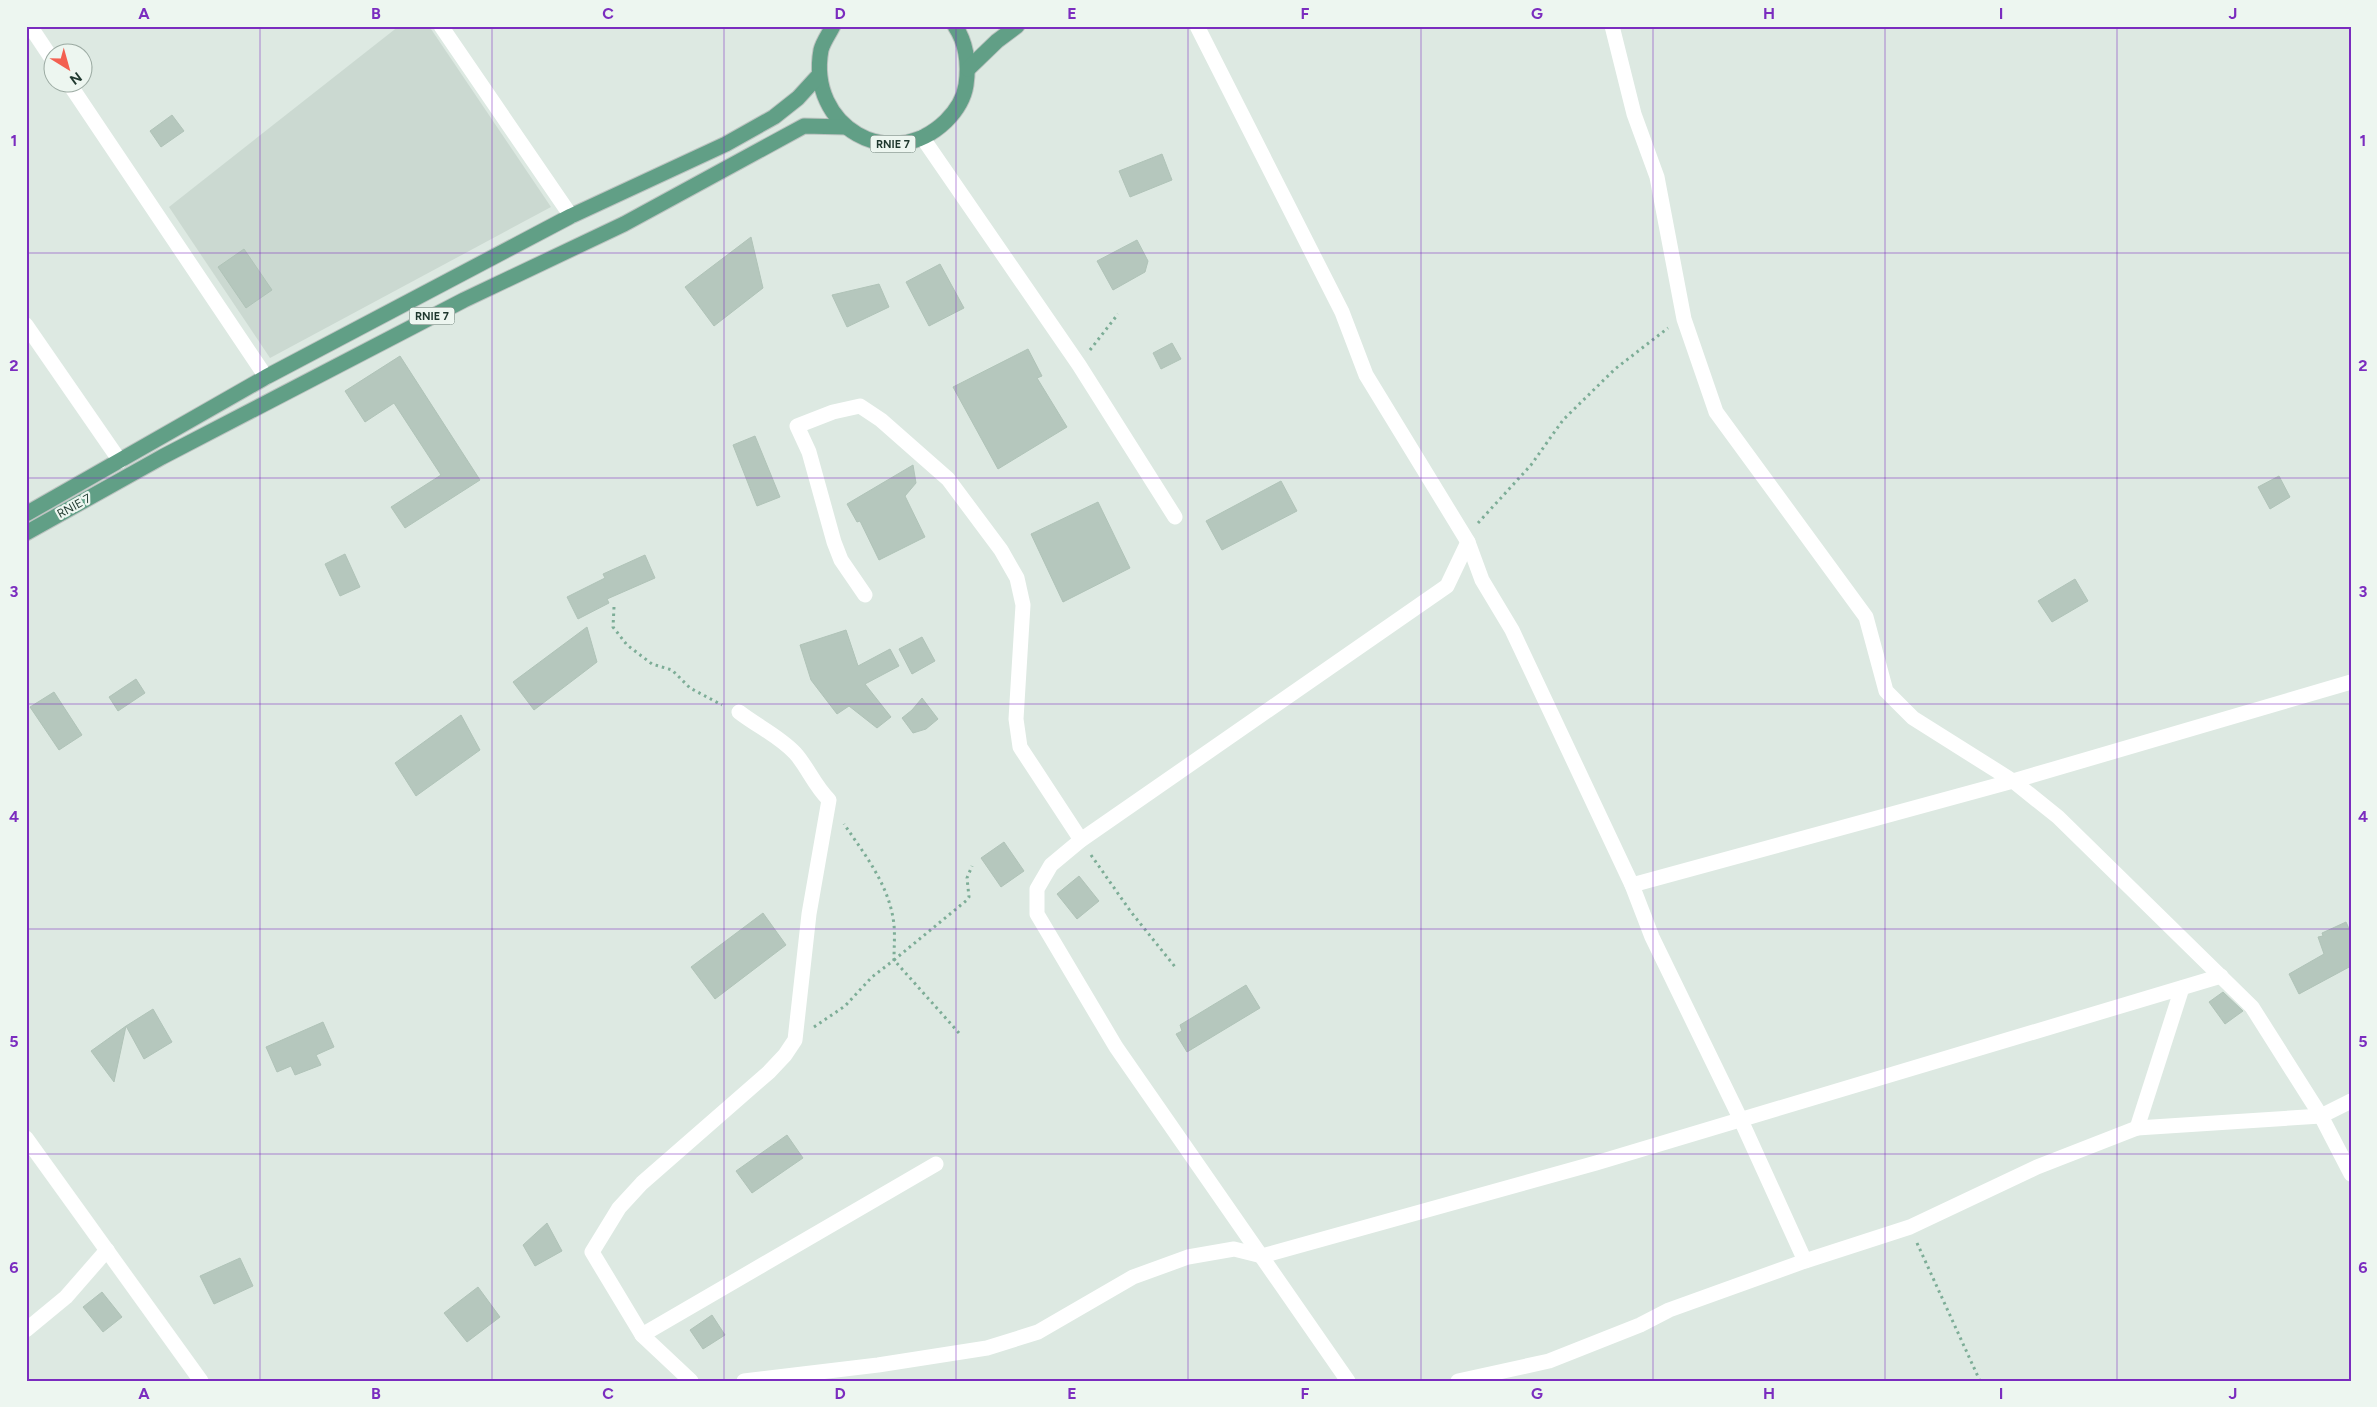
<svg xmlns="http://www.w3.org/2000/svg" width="2377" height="1407" font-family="Figtree,sans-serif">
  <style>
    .built { fill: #cbd9d1 }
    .building { fill: #b5c7bd; stroke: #b0c3b8 }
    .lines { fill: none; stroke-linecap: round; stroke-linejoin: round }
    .primary-casing { stroke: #bcc3c0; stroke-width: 17 }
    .path { stroke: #7dad97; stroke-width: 3; stroke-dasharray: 2.5 4; stroke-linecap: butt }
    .minor { stroke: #fff; stroke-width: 15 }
    .primary { stroke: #619f86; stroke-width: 15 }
    .grid { fill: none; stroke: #7b2cbf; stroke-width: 1; stroke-opacity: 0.55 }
    .labels { text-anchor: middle; stroke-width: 4.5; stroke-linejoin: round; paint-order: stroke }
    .shield { fill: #edf6f0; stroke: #5d7168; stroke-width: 1 }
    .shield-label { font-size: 11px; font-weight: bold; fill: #1f382e }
    .street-label { font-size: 12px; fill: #1f382e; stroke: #edf6f0 }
    .neatline { fill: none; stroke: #7b2cbf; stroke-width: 2 }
    .grid-label { font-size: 16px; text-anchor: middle; font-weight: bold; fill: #7b2cbf }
  </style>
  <rect width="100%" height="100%" fill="#dde9e2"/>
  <polygon class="built" points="399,26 429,26 551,207 270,358 169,207"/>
  <g class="building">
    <polygon points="172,115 184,131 161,147 150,131"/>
    <polygon points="1162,154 1172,180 1130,197 1119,171"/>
    <polygon points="751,237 763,288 714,326 685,287"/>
    <polygon points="1137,240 1148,261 1145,272 1113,290 1097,261"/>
    <polygon points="244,249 272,290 246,308 218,267"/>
    <polygon points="940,264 964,308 929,326 906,282"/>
    <polygon points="879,284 889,307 847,327 832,295"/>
    <polygon points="1172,343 1181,359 1161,369 1153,353"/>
    <polygon points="1028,349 1042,376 1037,378 1067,427 998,469 953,387"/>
    <polygon points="400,356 480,480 405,528 391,507 441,475 394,403 365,422 345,391"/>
    <polygon points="755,436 780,497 757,506 733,445"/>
    <polygon points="913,465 916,483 905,496 925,537 879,560 860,521 857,522 847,504"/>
    <polygon points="2279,476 2290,497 2270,509 2258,487"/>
    <polygon points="1281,481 1297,511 1222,550 1206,521"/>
    <polygon points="1098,502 1130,568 1063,602 1031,534"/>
    <polygon points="345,554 360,587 340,596 325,564"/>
    <polygon points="645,555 655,578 607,599 609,603 578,619 567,597 605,578 603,574"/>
    <polygon points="2075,579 2088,601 2052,622 2038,601"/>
    <polygon points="587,627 597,662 534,710 513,682"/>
    <polygon points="846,630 858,666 890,649 899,666 865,684 891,717 877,728 849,706 837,714 811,680 800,645"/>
    <polygon points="922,637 935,661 912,674 899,649"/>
    <polygon points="136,679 145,693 118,711 109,697"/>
    <polygon points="54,692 82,735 59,750 30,707"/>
    <polygon points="922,698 938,719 926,729 913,733 902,718 912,710"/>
    <polygon points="461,715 480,750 416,796 395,763"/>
    <polygon points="1004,842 1024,871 1001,887 981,858"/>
    <polygon points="1079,876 1099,901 1077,919 1057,894"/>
    <polygon points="763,913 786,945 715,999 691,967"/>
    <polygon points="2346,922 2351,933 2351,966 2299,994 2289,974 2324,954 2318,937 2323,936 2322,933"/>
    <polygon points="1246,985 1260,1008 1187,1052 1176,1034 1182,1031 1180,1025"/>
    <polygon points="2223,992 2243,1011 2225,1024 2209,1002"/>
    <polygon points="153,1009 172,1042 144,1059 126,1026"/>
    <polygon points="323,1022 334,1047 316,1055 321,1065 295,1075 291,1066 277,1072 266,1047"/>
    <polygon points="126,1026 114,1082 91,1051"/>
    <polygon points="787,1135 803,1158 752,1193 736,1171"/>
    <polygon points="547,1223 562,1251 535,1266 523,1245"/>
    <polygon points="240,1258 253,1286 214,1304 200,1276"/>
    <polygon points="478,1287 500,1317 467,1342 444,1313"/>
    <polygon points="102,1292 122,1317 103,1332 83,1307"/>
    <polygon points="712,1315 725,1335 703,1349 690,1330"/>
  </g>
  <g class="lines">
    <g class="primary-casing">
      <g id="primary">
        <path d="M833 26C829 34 823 42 821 50 807 126 890 175 946 121 956 111 964 98 966 85 969 64 967 44 955 26"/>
        <polyline points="968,69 997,41 1017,26"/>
        <polyline points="26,514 266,377 571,216 726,144 774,117 798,98 819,75"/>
        <polyline points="26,533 162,457 464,300 624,224 804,126 846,127"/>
      </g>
    </g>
    <g class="path">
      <polyline points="1090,350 1118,314"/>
      <polyline points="1478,523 1531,465 1563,420 1615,369 1668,328"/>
      <polyline points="614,607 613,627 627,645 652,664 672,670 690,688 722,705"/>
      <polyline points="1091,855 1131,912 1176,968"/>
      <path d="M814 1027 845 1006 872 977 894 960C894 948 895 936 894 925 890 886 865 855 844 824"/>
      <polyline points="959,1033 894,960 967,900 969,897 967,878 972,866"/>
      <polyline points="1917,1243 1980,1381"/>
    </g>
    <g class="minor">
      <polyline points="30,26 52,59"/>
      <polyline points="441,26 571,216"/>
      <polyline points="1197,26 1342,312 1366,375 1468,542 1482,580 1512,630 1632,885 1652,937 1740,1118 1805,1261"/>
      <polyline points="1612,26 1634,114 1657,177 1684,319 1716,412 1866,617 1886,691 1913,718 2013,781 2058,817 2252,1007 2321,1116 2351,1174"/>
      <polyline points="68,82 266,377"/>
      <polyline points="922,137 1079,365 1175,517"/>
      <polyline points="26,325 120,461"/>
      <polyline points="865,595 841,560 834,542 809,452 797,426 833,412 860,406 881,420 948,479 1001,550 1017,578 1023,605 1016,719 1020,747 1081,840"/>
      <polyline points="1632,885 2013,781 2351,682"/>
      <polyline points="2137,1128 2182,988"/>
      <polyline points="26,1138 201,1381"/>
      <polyline points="26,1330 66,1297 107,1250"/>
      <polyline points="642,1335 936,1164"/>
      <path d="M691 1381 642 1335 592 1252 619 1208 642 1183 769 1072 785 1055 795 1040 809 914 829 800C814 785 807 766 795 753 779 736 757 726 739 712"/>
      <polyline points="744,1381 878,1365 987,1348 1038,1332 1133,1277 1188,1257 1234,1249 1262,1256 1596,1163 2221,976"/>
      <polyline points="1348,1381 1116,1047 1037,914 1037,889 1051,865 1081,840 1447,586 1468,542"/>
      <polyline points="1458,1381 1549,1361 1640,1325 1669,1310 1805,1261 1910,1227 2037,1167 2137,1128 2321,1116 2351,1101"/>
    </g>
    <use href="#primary" class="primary"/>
  </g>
  <path class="grid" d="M260 26V1381M492 26V1381M724 26V1381M956 26V1381M1188 26V1381M1421 26V1381M1653 26V1381M1885 26V1381M2117 26V1381M26 253H2351M26 478H2351M26 704H2351M26 929H2351M26 1154H2351"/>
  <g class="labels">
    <g class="shield">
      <rect x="870.5" y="135.5" width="45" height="17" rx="4"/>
      <rect x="409.5" y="307.5" width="45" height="17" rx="4"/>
    </g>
    <g class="shield-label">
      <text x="893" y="148">RNIE 7</text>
      <text x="432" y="320">RNIE 7</text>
    </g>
    <g class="street-label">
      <text transform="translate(74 506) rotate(-29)" y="4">RNIE 7</text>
    </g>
  </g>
  <rect width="2377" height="1407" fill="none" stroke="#edf6f0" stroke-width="55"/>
  <g transform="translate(68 68) rotate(143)"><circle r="24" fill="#edf6f0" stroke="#9baaa2"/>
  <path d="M0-4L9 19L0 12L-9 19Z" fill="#f36051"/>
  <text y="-8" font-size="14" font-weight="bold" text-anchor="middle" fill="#1f382e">N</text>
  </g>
  <rect x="28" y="28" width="2322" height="1352" class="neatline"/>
  <g class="grid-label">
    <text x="144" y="19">A</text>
    <text x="376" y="19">B</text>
    <text x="608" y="19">C</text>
    <text x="840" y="19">D</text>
    <text x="1072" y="19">E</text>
    <text x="1305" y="19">F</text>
    <text x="1537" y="19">G</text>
    <text x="1769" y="19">H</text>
    <text x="2001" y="19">I</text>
    <text x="2233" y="19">J</text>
    <text x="14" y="146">1</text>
    <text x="2363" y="146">1</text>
    <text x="14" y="371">2</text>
    <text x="2363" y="371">2</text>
    <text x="14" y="597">3</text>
    <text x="2363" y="597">3</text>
    <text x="14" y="822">4</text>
    <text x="2363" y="822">4</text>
    <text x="14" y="1047">5</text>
    <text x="2363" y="1047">5</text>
    <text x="14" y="1273">6</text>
    <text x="2363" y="1273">6</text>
    <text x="144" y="1399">A</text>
    <text x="376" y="1399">B</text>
    <text x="608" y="1399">C</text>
    <text x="840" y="1399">D</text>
    <text x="1072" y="1399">E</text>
    <text x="1305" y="1399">F</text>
    <text x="1537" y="1399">G</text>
    <text x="1769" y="1399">H</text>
    <text x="2001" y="1399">I</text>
    <text x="2233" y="1399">J</text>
  </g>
</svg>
